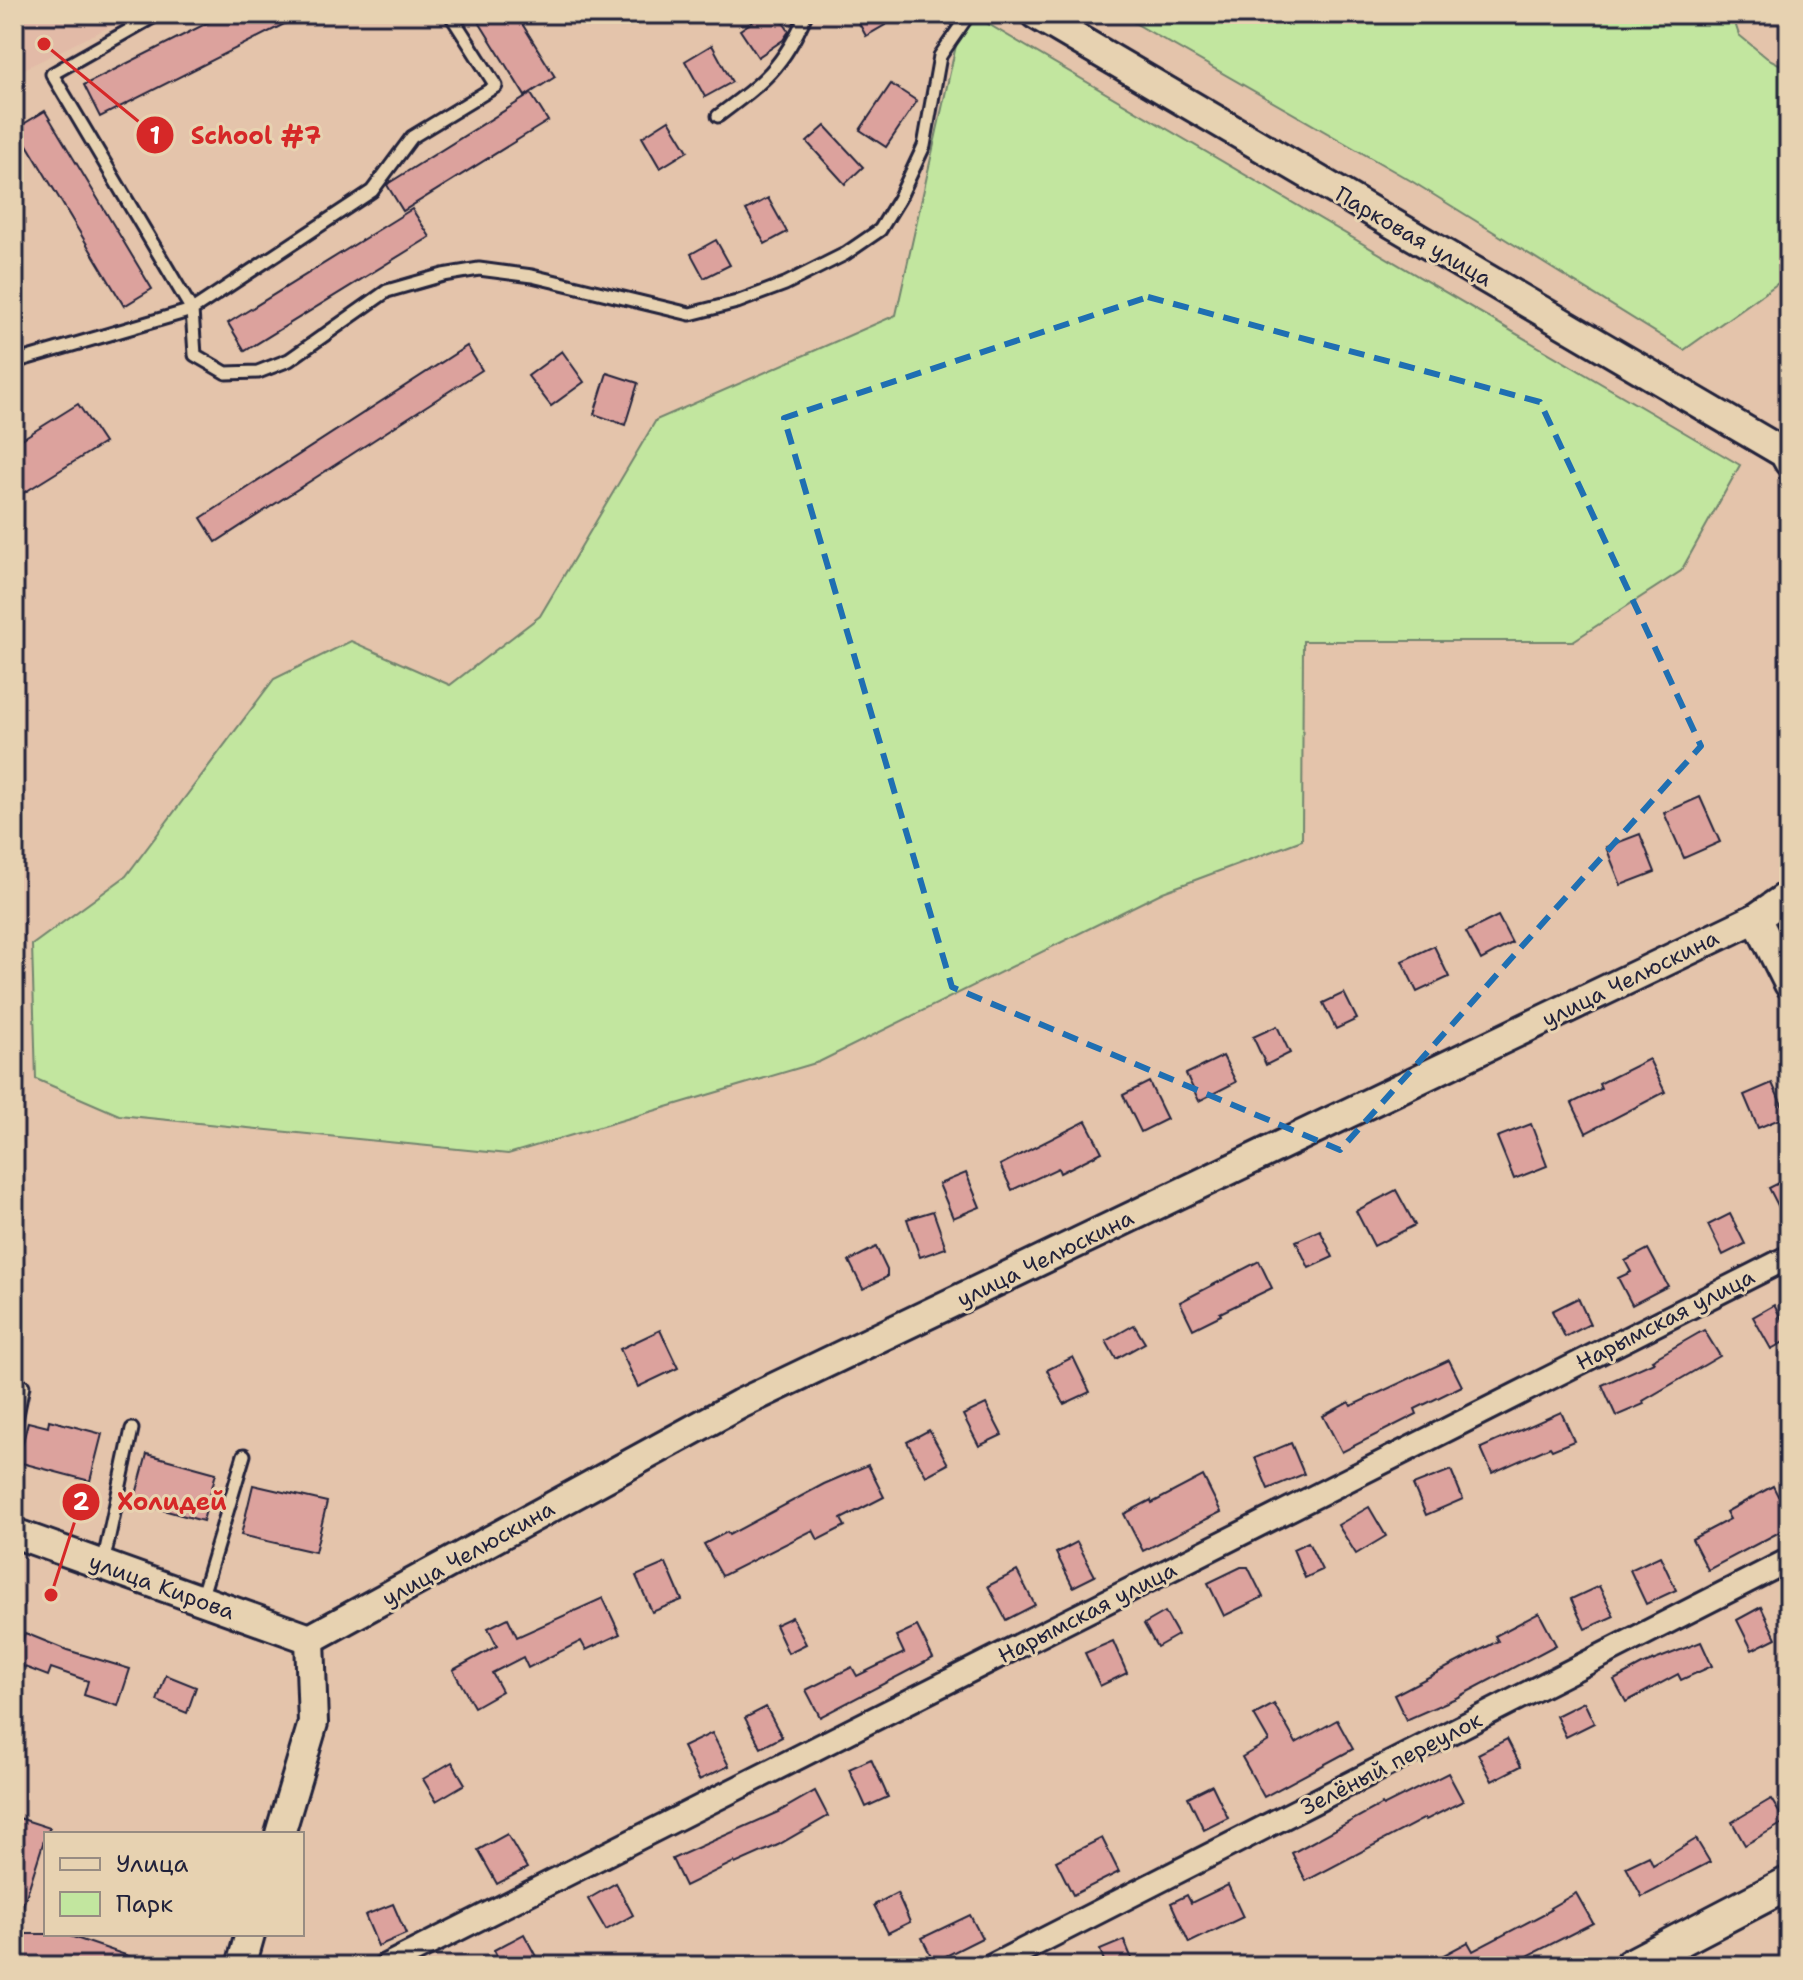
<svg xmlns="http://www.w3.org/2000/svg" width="1803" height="1980" font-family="'Shantell Sans',sans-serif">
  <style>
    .built { fill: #e2baa7 }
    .green { fill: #c2e69f; stroke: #72846d; stroke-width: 2 }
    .building { fill: #dca29d; stroke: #22223b; stroke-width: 2 }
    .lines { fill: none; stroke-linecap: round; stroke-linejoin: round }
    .service-casing { stroke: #22223b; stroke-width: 17 }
    .minor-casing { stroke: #22223b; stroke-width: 28 }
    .tertiary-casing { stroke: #22223b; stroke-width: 34 }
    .secondary-casing { stroke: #22223b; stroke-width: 38 }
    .service { stroke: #e7d2b1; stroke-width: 11 }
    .minor { stroke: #e7d2b1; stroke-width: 22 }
    .tertiary { stroke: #e7d2b1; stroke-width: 28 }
    .secondary { stroke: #e7d2b1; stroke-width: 32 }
    .marked { fill: none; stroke: #1f6fb2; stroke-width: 6; stroke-dasharray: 16 10; stroke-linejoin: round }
    .labels { text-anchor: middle; stroke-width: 6; stroke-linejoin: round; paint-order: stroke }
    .street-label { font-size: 22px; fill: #22223b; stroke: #e7d2b1 }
    .leader { fill: none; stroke: #d62828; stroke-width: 3 }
    .callout-dot { fill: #d62828; stroke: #e7d2b1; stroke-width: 3 }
    .mark-label { font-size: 24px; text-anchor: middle; font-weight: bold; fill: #fff }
    .callout-label { font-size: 24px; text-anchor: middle; font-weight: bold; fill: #d62828; stroke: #e7d2b1; stroke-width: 6; stroke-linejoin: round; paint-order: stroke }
  </style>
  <rect width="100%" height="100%" fill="#e4c4ab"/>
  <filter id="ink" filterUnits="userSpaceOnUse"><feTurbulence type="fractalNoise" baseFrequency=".0125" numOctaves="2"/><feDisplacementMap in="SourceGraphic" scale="16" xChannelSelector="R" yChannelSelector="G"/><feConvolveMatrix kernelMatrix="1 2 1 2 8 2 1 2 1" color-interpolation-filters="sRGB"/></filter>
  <g filter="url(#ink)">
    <polygon class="built" points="14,14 135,14 14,74"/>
    <g class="green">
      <polygon points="963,14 971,14 1740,465 1681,571 1573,641 1303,641 1302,840 1163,892 819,1062 508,1154 119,1115 36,1079 32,945 126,876 274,679 351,641 450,685 540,616 656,420 896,315"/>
      <polygon points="1119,14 1732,14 1739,35 1767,58 1789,69 1789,309 1784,279 1684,350 1413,182"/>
    </g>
    <g class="building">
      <polygon points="225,14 304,14 100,117 84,85"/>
      <polygon points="474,14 516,14 555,77 525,96"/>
      <polygon points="764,14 777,14 789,31 783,40 758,57 740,30"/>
      <polygon points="854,14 904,14 866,36"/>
      <polygon points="712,45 732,82 705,97 685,61"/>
      <polygon points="891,84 917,101 886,147 860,130"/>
      <polygon points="531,94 548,121 403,211 387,185 389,183"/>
      <polygon points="45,111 152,289 124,306 17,128"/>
      <polygon points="669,120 688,151 660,168 642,137"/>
      <polygon points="825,126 863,167 845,184 807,142"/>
      <polygon points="768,198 787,232 765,244 746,210"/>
      <polygon points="412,209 430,237 245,351 228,323"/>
      <polygon points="716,240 730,265 704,278 691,254"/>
      <polygon points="467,346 482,370 216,542 201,518"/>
      <polygon points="562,351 584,382 551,406 528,376"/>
      <polygon points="607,373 638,383 625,425 594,414"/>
      <polygon points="78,404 104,443 14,499 14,444"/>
      <polygon points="1700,797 1720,842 1684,858 1664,813"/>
      <polygon points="1640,834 1655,872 1621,885 1606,847"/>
      <polygon points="1498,916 1512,943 1481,960 1466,932"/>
      <polygon points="1434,946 1449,977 1417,992 1402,961"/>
      <polygon points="1344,993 1357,1019 1336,1029 1323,1003"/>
      <polygon points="1277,1026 1290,1053 1266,1065 1253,1037"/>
      <polygon points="1223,1056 1236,1082 1199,1101 1186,1074"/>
      <polygon points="1649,1059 1665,1092 1586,1133 1572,1103 1601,1089 1599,1084"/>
      <polygon points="1149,1082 1167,1119 1141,1132 1123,1095"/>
      <polygon points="1772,1083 1787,1116 1758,1128 1744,1095"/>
      <polygon points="1086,1121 1102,1152 1060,1173 1058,1168 1012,1190 1000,1165"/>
      <polygon points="1531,1124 1547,1166 1514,1179 1497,1137"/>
      <polygon points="966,1173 980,1207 953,1218 939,1184"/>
      <polygon points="1789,1178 1789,1227 1769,1188"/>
      <polygon points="1396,1190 1415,1225 1374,1246 1356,1211"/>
      <polygon points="933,1211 946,1248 920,1257 907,1219"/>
      <polygon points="1730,1214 1745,1244 1723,1255 1708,1225"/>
      <polygon points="1320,1230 1333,1257 1309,1268 1296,1241"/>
      <polygon points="876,1247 887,1270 887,1277 863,1289 849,1261"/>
      <polygon points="1648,1249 1668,1286 1632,1305 1618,1278 1631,1272 1625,1261"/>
      <polygon points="1259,1261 1272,1288 1220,1313 1221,1315 1193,1329 1180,1302"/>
      <polygon points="1578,1298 1590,1324 1565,1337 1552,1311"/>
      <polygon points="1774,1305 1789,1332 1789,1339 1771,1349 1753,1317"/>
      <polygon points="1134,1325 1145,1343 1116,1359 1106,1341"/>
      <polygon points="660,1330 678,1368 638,1387 620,1349"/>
      <polygon points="1704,1330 1720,1356 1643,1401 1644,1404 1616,1416 1602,1385 1654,1362 1652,1360"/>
      <polygon points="1073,1357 1090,1392 1064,1404 1047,1370"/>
      <polygon points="1449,1360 1462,1386 1415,1409 1417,1414 1342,1452 1323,1416 1349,1402 1351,1406"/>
      <polygon points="986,1404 1002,1435 979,1446 963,1415"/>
      <polygon points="1561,1412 1574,1441 1552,1450 1550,1447 1492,1473 1481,1448"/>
      <polygon points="49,1420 102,1434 90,1481 18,1462 28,1422 48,1427"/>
      <polygon points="929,1430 948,1464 926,1476 907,1442"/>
      <polygon points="1291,1443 1304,1474 1268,1489 1255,1458"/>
      <polygon points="147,1454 216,1473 203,1521 134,1502"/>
      <polygon points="868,1465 884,1497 841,1519 845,1526 818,1540 813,1530 722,1576 704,1544 727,1532 729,1535 824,1484"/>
      <polygon points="1451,1470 1463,1499 1426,1515 1413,1485"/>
      <polygon points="1203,1476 1221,1512 1143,1551 1124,1514 1151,1500 1152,1503"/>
      <polygon points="253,1485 327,1502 315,1552 241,1535"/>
      <polygon points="1773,1486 1778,1496 1789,1490 1789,1527 1708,1570 1692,1539 1730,1519 1726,1512"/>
      <polygon points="1369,1507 1386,1536 1356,1554 1338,1525"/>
      <polygon points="1077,1542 1095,1576 1073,1587 1056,1553"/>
      <polygon points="1308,1542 1322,1570 1305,1578 1293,1549"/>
      <polygon points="1660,1556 1676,1590 1646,1604 1630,1570"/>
      <polygon points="666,1563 682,1600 652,1612 636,1576"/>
      <polygon points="1241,1567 1248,1567 1263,1597 1224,1616 1208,1583"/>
      <polygon points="1017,1571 1035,1605 1006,1620 988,1586"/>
      <polygon points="1599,1586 1614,1616 1585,1629 1571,1599"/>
      <polygon points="603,1598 620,1634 586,1650 581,1641 528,1668 523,1657 492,1673 502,1691 474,1707 453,1670 497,1646 488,1628 508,1618 517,1637"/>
      <polygon points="1761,1607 1776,1638 1752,1650 1737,1620"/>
      <polygon points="1165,1612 1178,1635 1157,1647 1144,1624"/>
      <polygon points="1539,1613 1556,1645 1456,1698 1406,1720 1394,1695 1498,1641 1495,1636"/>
      <polygon points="792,1617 806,1644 788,1653 775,1625"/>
      <polygon points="917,1626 933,1658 820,1717 806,1690 852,1667 857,1676 904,1653 896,1636"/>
      <polygon points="25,1633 67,1650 130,1669 118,1706 84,1695 88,1681 51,1668 48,1676 14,1663"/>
      <polygon points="1113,1641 1127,1673 1100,1686 1085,1653"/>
      <polygon points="1701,1642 1712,1666 1681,1680 1678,1674 1626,1702 1614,1680 1642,1665"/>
      <polygon points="166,1675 196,1687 187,1713 157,1701"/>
      <polygon points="1584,1702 1594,1723 1566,1737 1556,1716"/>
      <polygon points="1274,1704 1296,1743 1337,1720 1353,1749 1264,1797 1242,1757 1269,1741 1254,1715"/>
      <polygon points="766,1707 782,1737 761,1748 745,1718"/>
      <polygon points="712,1733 729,1766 699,1780 683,1747"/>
      <polygon points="1507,1739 1521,1766 1492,1781 1478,1754"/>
      <polygon points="871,1759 888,1797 866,1807 849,1769"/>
      <polygon points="452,1762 465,1784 436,1801 423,1779"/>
      <polygon points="1448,1773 1463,1801 1426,1820 1425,1818 1306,1881 1292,1853 1382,1804 1383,1806"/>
      <polygon points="1212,1785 1228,1818 1204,1830 1188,1797"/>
      <polygon points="815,1791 828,1816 778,1845 735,1864 734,1862 685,1886 672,1859 778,1812"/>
      <polygon points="1771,1799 1785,1822 1745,1845 1732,1822"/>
      <polygon points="19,1818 50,1828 46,1834 17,1925 14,1925 14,1833"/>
      <polygon points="507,1834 527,1868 497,1884 478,1850"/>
      <polygon points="1102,1838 1119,1872 1073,1895 1056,1861"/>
      <polygon points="1696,1839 1710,1862 1642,1897 1626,1867 1649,1856 1653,1865"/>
      <polygon points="616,1883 633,1915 606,1930 588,1899"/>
      <polygon points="1228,1885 1243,1917 1189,1943 1171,1903 1187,1895 1191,1903"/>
      <polygon points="897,1893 910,1922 888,1933 874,1905"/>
      <polygon points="1576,1893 1593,1923 1508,1966 1423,1966 1468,1942 1473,1951 1551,1910 1550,1908"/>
      <polygon points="393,1904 406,1934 378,1946 365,1915"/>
      <polygon points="970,1915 982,1938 934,1962 922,1938"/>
      <polygon points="14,1934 64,1934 149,1963 149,1966 14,1966"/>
      <polygon points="524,1934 541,1966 502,1966 494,1950"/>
      <polygon points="1124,1940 1135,1966 1106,1966 1100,1950"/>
    </g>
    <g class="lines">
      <g class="service-casing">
        <g id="service">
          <polyline points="450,14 496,86 412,137 372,191 192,310 195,355 226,373 258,372 289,360 387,291 443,275 479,269 532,276 690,314 737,302 785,284 845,254 880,230 899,199 924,146 940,56 969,14"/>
          <path d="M718 116C762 83 784 67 806 14"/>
          <polyline points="14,362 192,310 52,74 158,14"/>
          <polyline points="14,1430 23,1386"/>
          <polyline points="103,1564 132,1429"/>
          <polyline points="201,1599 244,1455"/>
        </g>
      </g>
      <g class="minor-casing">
        <g id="minor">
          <polyline points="385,1966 1789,1257"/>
          <polyline points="992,1966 1789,1560"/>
        </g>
      </g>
      <g class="tertiary-casing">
        <g id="tertiary">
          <polyline points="1035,14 1784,453 1789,462"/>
          <polyline points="1756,918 1789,984"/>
          <polyline points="14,1533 310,1639"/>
          <polyline points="310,1639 740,1404 1756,918 1789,895"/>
          <polyline points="280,1834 313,1723 310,1639"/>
          <polyline points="241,1966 250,1934"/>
        </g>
      </g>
      <g class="secondary-casing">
        <polyline id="secondary" points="1630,1966 1789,1883"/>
      </g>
      <use href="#service" class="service"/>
      <use href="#minor" class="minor"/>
      <use href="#tertiary" class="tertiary"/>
      <use href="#secondary" class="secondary"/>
    </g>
  </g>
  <path class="marked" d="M1148 297 1540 402 1701 746 1340 1150 952 987 784 418Z"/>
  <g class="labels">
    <g class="street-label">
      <text transform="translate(1414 236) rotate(30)" y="8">Парковая улица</text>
      <text transform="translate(1630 978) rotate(-26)" y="8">улица Челюскина</text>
      <text transform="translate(1045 1258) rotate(-26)" y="8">улица Челюскина</text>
      <text transform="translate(1665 1319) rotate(-27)" y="8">Нарымская улица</text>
      <text transform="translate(468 1553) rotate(-29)" y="8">улица Челюскина</text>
      <text transform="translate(162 1586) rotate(20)" y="8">улица Кирова</text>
      <text transform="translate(1087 1612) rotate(-27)" y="8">Нарымская улица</text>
      <text transform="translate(1391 1763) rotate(-27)" y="8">Зелёный переулок</text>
    </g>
  </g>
  <path class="leader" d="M44 44L155 135M51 1595L81 1502"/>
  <g class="callout-dot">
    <circle cx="44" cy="44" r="8"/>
    <circle cx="51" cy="1595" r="8"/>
    <circle cx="155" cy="135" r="20"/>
    <circle cx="81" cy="1502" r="20"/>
  </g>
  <g class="mark-label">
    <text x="155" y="144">1</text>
    <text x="81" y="1510">2</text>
  </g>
  <g class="callout-label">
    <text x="256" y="144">School #7</text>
    <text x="172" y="1510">Холидей</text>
  </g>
  <rect width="1803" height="1980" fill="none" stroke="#e7d2b1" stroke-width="48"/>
  <rect x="24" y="24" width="1755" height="1932" fill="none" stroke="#22223b" stroke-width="3" filter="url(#ink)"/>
  <rect x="44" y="1832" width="260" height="104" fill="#e7d2b1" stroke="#988c82" stroke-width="2"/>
  <rect x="60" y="1858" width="40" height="12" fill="#e7d2b1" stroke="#988c82" stroke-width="2"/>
  <text x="116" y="1872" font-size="24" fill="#22223b">Улица</text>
  <rect x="60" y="1892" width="40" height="24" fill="#c2e69f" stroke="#988c82" stroke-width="2"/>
  <text x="116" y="1912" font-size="24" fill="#22223b">Парк</text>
</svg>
